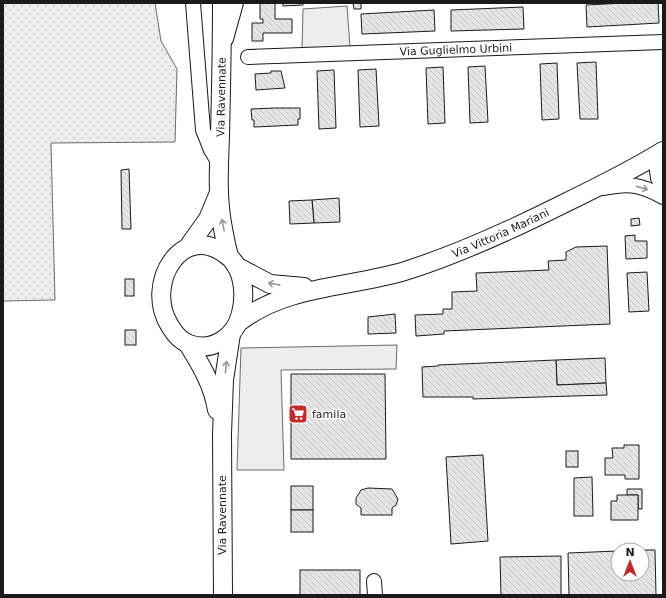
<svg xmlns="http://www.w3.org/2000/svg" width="666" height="598" font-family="'DejaVu Sans',sans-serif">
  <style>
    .grass { fill: url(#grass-dots); stroke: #6a6a6a }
    .pitch { fill: #ededed; stroke: #6a6a6a }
    .building { fill: url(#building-back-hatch); stroke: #1a1a1a }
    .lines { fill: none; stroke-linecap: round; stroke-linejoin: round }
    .minor-casing { stroke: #1a1a1a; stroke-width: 16 }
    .major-casing { stroke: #1a1a1a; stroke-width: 20 }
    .minor { stroke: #fff; stroke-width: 14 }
    .major { stroke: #fff; stroke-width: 18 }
    .oneway { stroke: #989898 }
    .labels { text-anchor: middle; stroke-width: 3; stroke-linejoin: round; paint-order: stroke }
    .street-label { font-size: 11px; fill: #1a1a1a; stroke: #fff }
    .poi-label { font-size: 11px; fill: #1a1a1a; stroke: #fff; text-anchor: start }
  </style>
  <defs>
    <pattern id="grass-dots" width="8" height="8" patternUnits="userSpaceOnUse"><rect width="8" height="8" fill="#ededed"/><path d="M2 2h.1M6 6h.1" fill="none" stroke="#cbcbcb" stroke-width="1.8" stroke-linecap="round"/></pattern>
    <pattern id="building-back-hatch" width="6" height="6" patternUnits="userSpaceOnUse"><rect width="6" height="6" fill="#e6e6e6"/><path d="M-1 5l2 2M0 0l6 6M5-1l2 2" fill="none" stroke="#c5c5c5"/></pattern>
  </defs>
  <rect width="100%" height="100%" fill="#fff"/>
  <polygon class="grass" points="3,3 155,3 161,41 177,69 175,142 51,143 55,300 3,301"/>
  <g class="pitch">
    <polygon points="347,6 350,47 302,50 303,9"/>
    <polygon points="397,345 396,369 281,370 284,470 237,470 241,348"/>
  </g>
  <g class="building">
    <polygon points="260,3 275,3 275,19 292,19 292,33 263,33 263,41 252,41 252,23 263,23 263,19 260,19"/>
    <polygon points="279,3 303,3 303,5 283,6 283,3"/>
    <polygon points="353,3 361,3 361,9 354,9"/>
    <polygon points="625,3 658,3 659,23 587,27 586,5"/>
    <polygon points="523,7 524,29 451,31 451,10"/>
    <polygon points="434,10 435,31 362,34 361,14"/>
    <polygon points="596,62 598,119 580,119 577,63"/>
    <polygon points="557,63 559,119 542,120 540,64"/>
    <polygon points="485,66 488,122 470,123 468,67"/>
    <polygon points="443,67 445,123 428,124 426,68"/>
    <polygon points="376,69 379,126 360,127 358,70"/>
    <polygon points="334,70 336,128 319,129 317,71"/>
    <polygon points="271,71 281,71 285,88 256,90 255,74 271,73"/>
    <polygon points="275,108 300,108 300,119 298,119 298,125 254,127 254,120 252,120 251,109"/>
    <polygon points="129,169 131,229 122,229 121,170"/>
    <polygon points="339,198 340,222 314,223 312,200"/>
    <polygon points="312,200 314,223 290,224 289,201"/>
    <polygon points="639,218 640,225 631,226 631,219"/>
    <polygon points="635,235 635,241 647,241 647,258 626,259 625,236"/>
    <polygon points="607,246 610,324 444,331 444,334 416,336 415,315 443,314 443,309 452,309 452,292 477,291 476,273 549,270 548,261 566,260 566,252 576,247"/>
    <polygon points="647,272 649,311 629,312 627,273"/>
    <rect x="125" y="279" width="9" height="17"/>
    <polygon points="395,314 396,333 368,334 368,317"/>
    <rect x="125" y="330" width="11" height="15"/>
    <polygon points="605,358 606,383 557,385 556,360"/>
    <polygon points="556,360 557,385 606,383 607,395 473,399 473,397 423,397 422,367 438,366 438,365"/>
    <polygon points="291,374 385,374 386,459 291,459"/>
    <polygon points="624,445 639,445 639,479 625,479 625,475 605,475 605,458 613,458 612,448 624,448"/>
    <rect x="566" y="451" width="12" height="16"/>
    <polygon points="483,455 488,541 451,544 446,457"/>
    <polygon points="592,477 593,516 574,516 574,478"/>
    <rect x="291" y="486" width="22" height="24"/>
    <polygon points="368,488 392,489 398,499 396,505 392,508 392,515 361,515 361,508 356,504 356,498 361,490"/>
    <polygon points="627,489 642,489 642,509 638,509 638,495 627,495"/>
    <polygon points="617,495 638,495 638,520 611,520 611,501 617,501"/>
    <rect x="291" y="510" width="22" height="22"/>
    <polygon points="642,550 655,550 656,595 569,595 568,553 618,551 618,574 642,574"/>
    <polygon points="561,556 561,595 501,595 500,557"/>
    <rect x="300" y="570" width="60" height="25"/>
  </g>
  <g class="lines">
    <g class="minor-casing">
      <g id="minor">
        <polyline points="193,3 203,130 211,150 219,163"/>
        <polyline points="226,39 236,3"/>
        <path id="s1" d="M248 57 663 42"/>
        <polyline points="655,156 658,178 663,190"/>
        <path d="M604 188C629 183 640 184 663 197"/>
        <polyline points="374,581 375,595"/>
      </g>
    </g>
    <g class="major-casing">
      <g id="major">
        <path d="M222 3C222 47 221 92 220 136 219 165 217 194 222 223 224 234 226 246 229 256 231 259 234 262 236 265 244 279 245 298 241 313 236 336 213 353 189 344 181 341 174 333 170 326 143 284 183 218 229 257"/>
        <polyline points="188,247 208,219 218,195"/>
        <polyline points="236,266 270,284 304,287"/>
        <path id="s2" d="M239 322C287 285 349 288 405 271 459 254 511 230 561 205 596 188 631 171 663 151"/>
        <path d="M188 344C201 365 213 385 217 410"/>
        <polyline points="223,595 222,434 224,380 231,334"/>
      </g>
    </g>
    <use href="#minor" class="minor"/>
    <use href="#major" class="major"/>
  </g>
  <defs><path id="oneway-shaft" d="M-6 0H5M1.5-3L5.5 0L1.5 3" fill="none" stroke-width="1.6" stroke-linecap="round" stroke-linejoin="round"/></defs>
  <g class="oneway">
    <use href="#oneway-shaft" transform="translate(642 188) rotate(16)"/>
    <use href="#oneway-shaft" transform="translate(223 225) rotate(-101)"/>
    <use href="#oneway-shaft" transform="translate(274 284) rotate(-170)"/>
    <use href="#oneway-shaft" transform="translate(226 367) rotate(-83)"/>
  </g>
  <defs>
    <g id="supermarket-square" transform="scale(1)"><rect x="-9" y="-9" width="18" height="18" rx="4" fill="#c62828" stroke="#fff"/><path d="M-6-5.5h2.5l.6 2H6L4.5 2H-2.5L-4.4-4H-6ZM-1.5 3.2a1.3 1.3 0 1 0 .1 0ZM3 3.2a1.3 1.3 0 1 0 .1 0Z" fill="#fff"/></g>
  </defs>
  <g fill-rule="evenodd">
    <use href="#supermarket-square" x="298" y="414"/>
  </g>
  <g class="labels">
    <g class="street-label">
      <text dy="4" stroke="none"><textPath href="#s1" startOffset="208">Via Guglielmo Urbini</textPath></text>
      <text transform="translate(221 97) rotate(-89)" y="4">Via Ravennate</text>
      <text dy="4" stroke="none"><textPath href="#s2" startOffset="278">Via Vittoria Mariani</textPath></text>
      <text transform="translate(222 515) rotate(-90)" y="4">Via Ravennate</text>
    </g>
    <g class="poi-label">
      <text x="312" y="418">famila</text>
    </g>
  </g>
  <rect width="666" height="598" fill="none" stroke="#1a1a1a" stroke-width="8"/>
  <g transform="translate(630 562)"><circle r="19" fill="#ffffff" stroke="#a3a3a3"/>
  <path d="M0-3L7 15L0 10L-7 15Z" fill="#c62828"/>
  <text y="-6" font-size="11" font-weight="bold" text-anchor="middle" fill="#1a1a1a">N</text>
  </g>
</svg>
